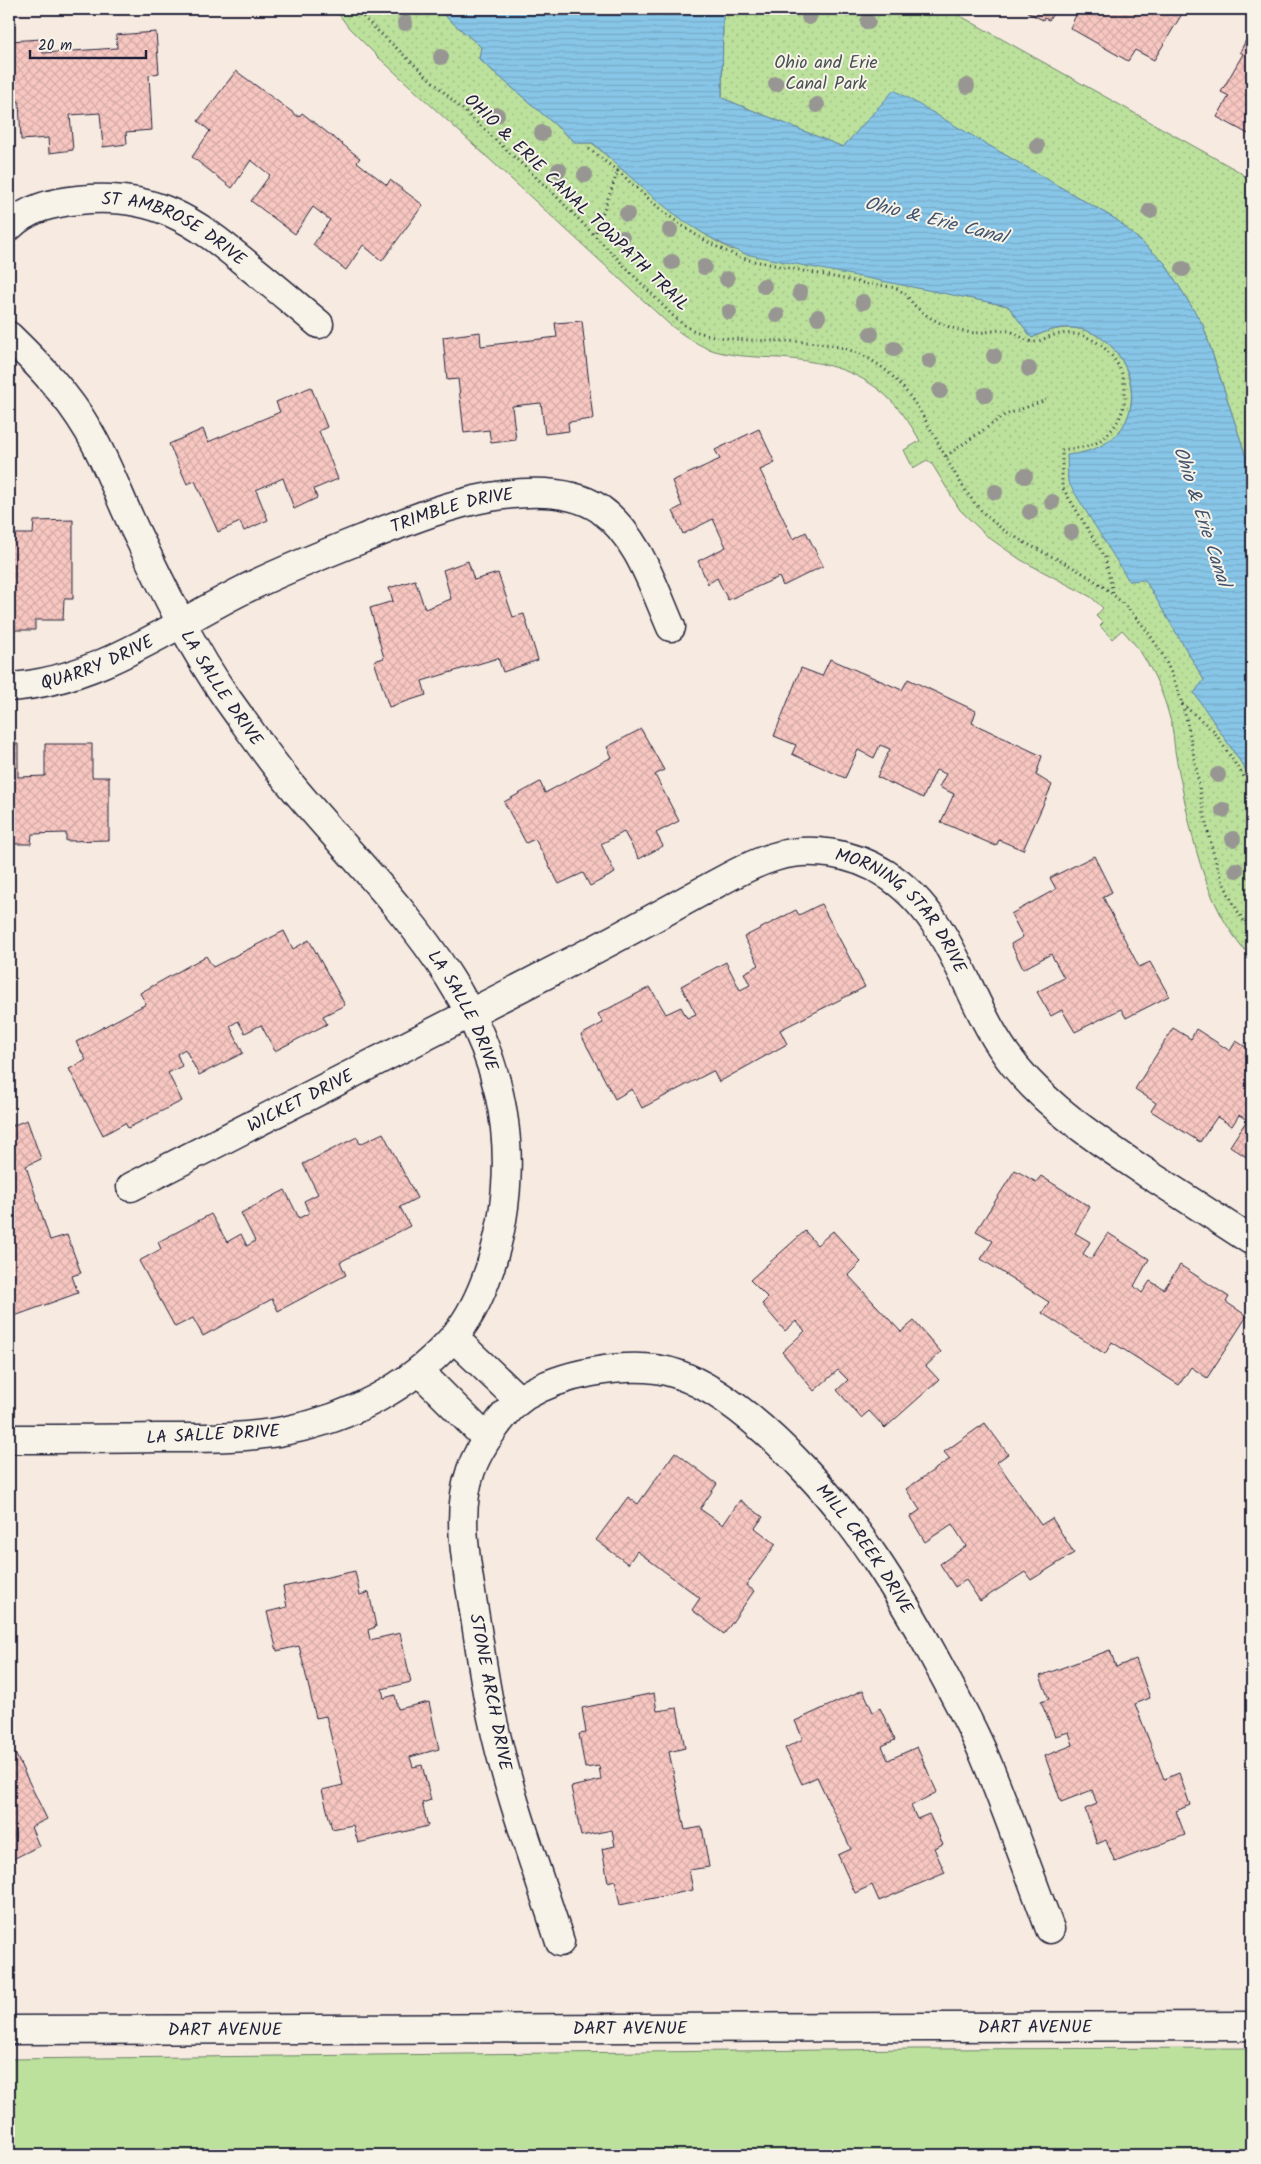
<svg xmlns="http://www.w3.org/2000/svg" width="1261" height="2164" font-family="Kalam,sans-serif">
  <style>
    .grass { fill: #bce19c; stroke: #6f826c }
    .park { fill: url(#park-dots); stroke: #6f826c }
    .water { fill: url(#water-rules); stroke: #5f84a3 }
    .building { fill: url(#building-cross-hatch); stroke: #22223b }
    .lines { fill: none; stroke-linecap: round; stroke-linejoin: round }
    .minor-casing { stroke: #22223b; stroke-width: 31 }
    .major-casing { stroke: #22223b; stroke-width: 31 }
    .path { stroke: #22223b; stroke-width: 3; stroke-dasharray: 1 4; stroke-linecap: butt }
    .minor { stroke: #f7f3e8; stroke-width: 28 }
    .major { stroke: #f7f3e8; stroke-width: 28 }
    .tree { fill: #979692 }
    .labels { text-anchor: middle; stroke-width: 4; stroke-linejoin: round; paint-order: stroke }
    .park-label { font-size: 18px; fill: #485253; stroke: #f7f3e8 }
    .street-label { font-size: 18px; fill: #22223b; stroke: #f7f3e8 }
    .water-label { font-size: 19px; font-style: italic; fill: #41536f; stroke: #f7f3e8 }
  </style>
  <defs>
    <pattern id="park-dots" width="8" height="8" patternUnits="userSpaceOnUse" patternTransform="scale(1.25)"><rect width="8" height="8" fill="#bce19c"/><path d="M2 2h.1M6 6h.1" fill="none" stroke="#a1c187" stroke-width="1.8" stroke-linecap="round"/></pattern>
    <pattern id="water-rules" width="6" height="5" patternUnits="userSpaceOnUse" patternTransform="scale(1.25)"><rect width="6" height="5" fill="#88c6e8"/><path d="M0 2.5h6" fill="none" stroke="#75aac8"/></pattern>
    <pattern id="building-cross-hatch" width="8" height="8" patternUnits="userSpaceOnUse" patternTransform="scale(1.25)"><rect width="8" height="8" fill="#f8c7c1"/><path d="M0 0l8 8M0 8l8-8" fill="none" stroke="#d4aba7"/></pattern>
  </defs>
  <rect width="100%" height="100%" fill="#f7eae0"/>
  <filter id="ink" filterUnits="userSpaceOnUse"><feTurbulence type="fractalNoise" baseFrequency=".02" numOctaves="2"/><feDisplacementMap in="SourceGraphic" scale="10" xChannelSelector="R" yChannelSelector="G"/><feConvolveMatrix kernelMatrix="1 2 1 2 8 2 1 2 1" color-interpolation-filters="sRGB"/></filter>
  <g filter="url(#ink)">
    <polygon class="grass" points="1252,2048 1252,2155 9,2155 9,2059 916,2049"/>
    <g class="park">
      <path d="M335 9H437L481 47 479 59 576 143H592C638 183 676 220 730 249L1008 306 1032 338C1124 289 1177 436 1079 454L1129 581 1145 579 1204 680 1195 693 1252 779V958C1201 905 1190 826 1176 757 1174 747 1174 737 1172 727 1164 691 1148 656 1122 630L1112 639 1100 626 1103 623 1096 616 1103 608 1091 597 1021 560 988 537 960 510 932 464 927 460 913 468 904 450 920 441C888 381 845 363 780 358 758 357 737 357 715 351 698 346 683 335 669 324L376 55 349 28Z"/>
      <polygon points="715,9 948,9 1240,172 1252,184 1252,475 1203,325 1164,262 1117,220 894,91 843,147 722,98 723,13"/>
    </g>
    <path class="water" d="M437 9H715L723 13 722 98 843 147 894 90 1117 220 1164 262 1203 325 1252 475V779L1194 693 1204 680 1145 580 1129 581 1068 482 1067 455C1184 444 1124 287 1032 338L1008 306 745 254C682 229 642 187 593 143H576L479 59 481 47Z"/>
    <g class="building">
      <polygon points="1028,9 1056,9 1049,20 1044,18 1043,20 1027,12"/>
      <polygon points="1068,9 1185,9 1154,60 1135,50 1128,61 1070,28 1077,13"/>
      <polygon points="1252,28 1252,136 1217,117 1229,96 1221,92 1243,54 1240,52"/>
      <polygon points="156,32 159,73 149,75 152,130 126,132 127,144 103,147 100,113 70,115 73,150 49,153 48,138 21,140 19,101 9,102 9,41 42,39 43,53 117,48 116,35"/>
      <polygon points="236,71 299,117 302,113 360,158 357,162 387,185 390,180 423,205 382,261 363,245 346,270 313,245 330,220 313,207 295,234 251,201 270,175 251,160 232,188 192,157 210,131 198,121"/>
      <polygon points="582,321 593,419 568,422 569,431 545,434 541,403 512,406 516,440 491,443 489,430 464,433 458,379 447,380 443,337 480,332 481,346 557,337 555,323"/>
      <polygon points="311,387 327,427 319,431 338,479 314,489 317,498 294,509 283,478 256,490 268,520 244,531 240,522 218,532 195,481 187,484 169,444 203,429 208,442 280,412 276,402"/>
      <polygon points="759,429 775,463 760,470 793,539 806,532 823,566 783,586 779,577 728,600 717,578 708,584 698,561 726,547 713,519 683,534 673,511 682,506 672,481 720,459 715,450"/>
      <polygon points="73,520 73,599 64,599 63,620 35,620 35,630 10,630 9,534 33,534 34,521"/>
      <polygon points="468,561 474,580 498,573 513,617 524,614 538,660 503,672 498,658 422,681 426,695 389,707 374,661 384,658 370,608 393,601 389,588 415,580 425,609 451,599 443,570"/>
      <polygon points="830,659 902,690 908,679 976,711 972,723 1042,756 1036,775 1052,785 1023,850 999,840 996,846 941,822 954,794 939,787 946,774 936,770 923,798 877,777 890,749 880,745 874,758 858,750 845,778 792,754 796,745 774,736 801,668 822,676"/>
      <polygon points="641,729 664,770 655,775 679,821 656,833 663,846 639,859 624,832 601,844 615,873 590,886 583,873 559,884 535,839 526,843 504,802 540,782 545,793 612,757 607,747"/>
      <polygon points="9,744 18,744 18,777 45,776 45,744 92,744 92,777 109,777 109,840 66,841 66,833 32,834 31,844 9,844"/>
      <polygon points="1094,856 1112,892 1103,897 1139,967 1150,962 1169,996 1126,1018 1121,1009 1075,1032 1062,1010 1051,1016 1037,992 1064,978 1051,954 1023,969 1011,944 1023,937 1011,914 1056,889 1050,878"/>
      <polygon points="821,904 865,987 780,1030 787,1044 719,1082 713,1071 642,1108 632,1089 615,1099 581,1035 603,1023 598,1014 650,987 666,1014 681,1007 687,1018 696,1014 681,986 726,962 740,990 750,985 744,973 759,965 744,937 796,910 799,915"/>
      <polygon points="284,931 293,949 309,940 345,1005 323,1016 327,1024 275,1051 261,1025 245,1033 238,1021 230,1026 243,1053 199,1075 185,1049 177,1054 182,1066 168,1073 182,1101 128,1128 125,1123 103,1135 69,1069 86,1060 76,1042 146,1004 140,993 206,956 213,967"/>
      <polygon points="1173,1028 1191,1039 1196,1029 1230,1051 1236,1041 1252,1051 1252,1161 1230,1146 1247,1120 1239,1115 1232,1126 1217,1117 1200,1142 1151,1111 1156,1103 1135,1089"/>
      <polygon points="27,1120 41,1159 26,1166 50,1240 67,1235 81,1273 72,1276 78,1293 9,1318 9,1127"/>
      <polygon points="383,1133 417,1198 400,1207 410,1226 340,1262 346,1275 278,1311 272,1299 203,1336 193,1318 175,1327 139,1261 161,1249 158,1242 211,1214 227,1242 241,1234 247,1246 255,1241 241,1213 285,1190 299,1218 309,1213 304,1201 318,1194 303,1164 357,1137 360,1144"/>
      <polygon points="1015,1170 1036,1182 1041,1176 1090,1207 1075,1233 1090,1242 1083,1254 1091,1259 1108,1233 1149,1259 1134,1286 1142,1293 1150,1281 1164,1289 1180,1265 1229,1297 1226,1302 1247,1316 1207,1378 1191,1367 1179,1385 1112,1342 1105,1354 1042,1313 1049,1302 981,1259 993,1241 976,1231"/>
      <polygon points="805,1231 817,1245 833,1231 861,1262 848,1275 901,1332 914,1321 941,1352 926,1366 939,1380 885,1428 869,1411 861,1418 837,1390 848,1380 838,1370 814,1391 782,1352 805,1331 796,1321 785,1331 762,1304 768,1298 750,1280"/>
      <polygon points="985,1423 1008,1454 997,1462 1041,1525 1052,1518 1074,1553 1031,1580 1025,1572 980,1601 966,1580 955,1587 940,1564 966,1546 952,1524 925,1542 910,1517 920,1510 906,1489 950,1459 944,1452"/>
      <polygon points="675,1452 717,1484 700,1509 723,1525 740,1500 763,1517 755,1528 776,1544 746,1585 754,1591 724,1634 692,1610 700,1598 637,1551 628,1564 596,1540 628,1497 638,1504"/>
      <polygon points="355,1571 360,1595 369,1592 376,1627 368,1630 370,1640 400,1633 411,1682 382,1689 384,1698 395,1695 398,1709 429,1702 439,1749 410,1757 413,1767 422,1765 431,1800 422,1803 428,1826 358,1843 353,1825 332,1829 322,1790 343,1785 326,1716 316,1718 299,1646 277,1651 267,1612 287,1607 283,1587"/>
      <polygon points="1110,1650 1116,1667 1136,1659 1150,1698 1135,1704 1164,1779 1179,1773 1190,1805 1176,1811 1185,1835 1115,1862 1106,1840 1097,1844 1085,1809 1097,1804 1092,1790 1061,1802 1045,1756 1073,1745 1069,1732 1055,1736 1041,1702 1049,1699 1040,1676"/>
      <polygon points="863,1690 873,1712 880,1708 895,1740 882,1746 888,1760 917,1747 937,1792 911,1806 917,1819 929,1814 943,1844 934,1848 945,1873 879,1901 872,1885 855,1893 838,1855 851,1849 817,1777 802,1784 785,1748 803,1739 795,1721"/>
      <polygon points="654,1693 657,1711 677,1708 685,1748 669,1752 685,1830 702,1827 709,1867 689,1870 693,1890 620,1905 615,1880 608,1882 602,1849 615,1846 612,1830 581,1836 571,1787 601,1780 599,1766 585,1768 579,1734 586,1733 582,1708"/>
      <polygon points="13,1749 47,1819 31,1827 39,1846 9,1861 9,1751"/>
    </g>
    <g class="lines">
      <g class="minor-casing">
        <g id="minor">
          <path id="s1" d="M9 227C28 208 52 203 78 200 154 192 194 220 249 266 273 285 296 305 319 324"/>
          <path id="s2" d="M9 336C38 364 67 394 88 430 108 463 120 500 137 534 164 590 192 649 228 700 249 729 269 759 292 786 344 849 405 907 449 977 497 1052 517 1131 502 1220 495 1259 479 1310 451 1340 409 1387 350 1418 288 1430 246 1439 201 1438 157 1438 108 1439 58 1439 9 1439"/>
          <path id="s3" d="M9 687C95 682 169 627 243 590 285 569 329 552 372 535 410 520 450 504 490 497 525 491 569 488 600 509 638 536 653 586 671 627"/>
          <path id="s4" d="M131 1187C282 1110 433 1032 584 955 623 935 661 914 699 893 723 880 748 865 774 857 810 846 854 853 886 874 957 920 965 1005 1015 1066 1052 1111 1100 1142 1148 1174 1183 1196 1218 1219 1252 1241"/>
          <polyline points="454,1338 519,1400"/>
          <polyline points="419,1371 486,1438"/>
          <path id="s5" d="M560 1942C536 1867 508 1793 492 1717 484 1682 480 1646 474 1611 467 1565 455 1515 471 1470 479 1447 505 1409 525 1396 545 1384 570 1376 592 1372 620 1367 650 1365 677 1374 724 1390 773 1436 807 1472 858 1526 897 1589 932 1653 950 1687 969 1720 984 1755 1008 1812 1028 1871 1050 1929"/>
        </g>
      </g>
      <g class="major-casing">
        <g id="major">
          <path id="s6" d="M9 2030 1252 2026"/>
        </g>
      </g>
      <g class="path">
        <path d="M357 9 366 20 553 193 674 317C679 321 684 325 689 328 700 334 713 336 725 338 770 344 819 335 862 355 924 385 937 460 979 508 1007 540 1049 552 1084 574 1113 591 1138 616 1156 644 1211 730 1185 847 1252 932"/>
        <polyline points="589,149 618,171 595,234"/>
        <path d="M618 171C658 208 696 243 749 260 789 268 829 276 868 284 877 285 894 286 901 291 906 294 910 300 914 305 930 320 946 327 967 332 981 335 996 328 1009 331 1018 333 1024 341 1033 342 1039 342 1045 338 1051 336 1064 332 1079 333 1091 339 1130 359 1138 411 1102 439 1091 448 1075 448 1062 450V487L1105 557 1113 593"/>
        <polyline points="946,456 1005,415 1046,400"/>
        <polyline points="1182,704 1213,730 1252,789"/>
      </g>
      <use href="#minor" class="minor"/>
      <use href="#major" class="major"/>
    </g>
    <g class="tree">
      <circle cx="809" cy="17" r="8"/>
      <circle cx="868" cy="22" r="8"/>
      <circle cx="405" cy="23" r="8"/>
      <circle cx="441" cy="57" r="8"/>
      <circle cx="776" cy="84" r="8"/>
      <circle cx="967" cy="86" r="8"/>
      <circle cx="817" cy="105" r="8"/>
      <circle cx="497" cy="115" r="8"/>
      <circle cx="542" cy="133" r="8"/>
      <circle cx="1037" cy="146" r="8"/>
      <circle cx="559" cy="170" r="8"/>
      <circle cx="585" cy="175" r="8"/>
      <circle cx="1150" cy="211" r="8"/>
      <circle cx="627" cy="214" r="8"/>
      <circle cx="670" cy="230" r="8"/>
      <circle cx="622" cy="238" r="8"/>
      <circle cx="672" cy="262" r="8"/>
      <circle cx="704" cy="267" r="8"/>
      <circle cx="1183" cy="269" r="8"/>
      <circle cx="727" cy="279" r="8"/>
      <circle cx="764" cy="286" r="8"/>
      <circle cx="800" cy="293" r="8"/>
      <circle cx="863" cy="302" r="8"/>
      <circle cx="729" cy="312" r="8"/>
      <circle cx="777" cy="315" r="8"/>
      <circle cx="818" cy="317" r="8"/>
      <circle cx="871" cy="334" r="8"/>
      <circle cx="894" cy="349" r="8"/>
      <circle cx="994" cy="356" r="8"/>
      <circle cx="929" cy="361" r="8"/>
      <circle cx="1029" cy="369" r="8"/>
      <circle cx="940" cy="391" r="8"/>
      <circle cx="985" cy="395" r="8"/>
      <circle cx="1025" cy="476" r="8"/>
      <circle cx="995" cy="492" r="8"/>
      <circle cx="1052" cy="502" r="8"/>
      <circle cx="1030" cy="512" r="8"/>
      <circle cx="1071" cy="532" r="8"/>
      <circle cx="1218" cy="775" r="8"/>
      <circle cx="1223" cy="810" r="8"/>
      <circle cx="1233" cy="839" r="8"/>
      <circle cx="1236" cy="870" r="8"/>
    </g>
  </g>
  <g class="labels">
    <g class="park-label">
      <text x="826" y="68">Ohio and Erie<tspan x="826" dy="21">Canal Park</tspan></text>
    </g>
    <g class="street-label">
      <text transform="translate(577 202) rotate(44)" y="6">OHIO &amp; ERIE CANAL TOWPATH TRAIL</text>
      <text dy="6" stroke="none"><textPath href="#s1" startOffset="179">ST AMBROSE DRIVE</textPath></text>
      <text dy="6" stroke="none"><textPath href="#s3" startOffset="480">TRIMBLE DRIVE</textPath></text>
      <text dy="6" stroke="none"><textPath href="#s3" startOffset="92">QUARRY DRIVE</textPath></text>
      <text dy="6" stroke="none"><textPath href="#s2" startOffset="414">LA SALLE DRIVE</textPath></text>
      <text dy="6" stroke="none"><textPath href="#s4" startOffset="875">MORNING STAR DRIVE</textPath></text>
      <text dy="6" stroke="none"><textPath href="#s2" startOffset="819">LA SALLE DRIVE</textPath></text>
      <text dy="6" stroke="none"><textPath href="#s4" startOffset="190">WICKET DRIVE</textPath></text>
      <text transform="translate(213 1434) rotate(-3)" y="6">LA SALLE DRIVE</text>
      <text dy="6" stroke="none"><textPath href="#s5" startOffset="996">MILL CREEK DRIVE</textPath></text>
      <text transform="translate(491 1692) rotate(79)" y="6">STONE ARCH DRIVE</text>
      <text dy="6" stroke="none"><textPath href="#s6" startOffset="1026">DART AVENUE</textPath></text>
      <text dy="6" stroke="none"><textPath href="#s6" startOffset="621">DART AVENUE</textPath></text>
      <text dy="6" stroke="none"><textPath href="#s6" startOffset="216">DART AVENUE</textPath></text>
    </g>
    <g class="water-label">
      <text transform="translate(936 219) rotate(14)" y="7">Ohio &amp; Erie Canal</text>
      <text transform="translate(1203 516) rotate(72)" y="7">Ohio &amp; Erie Canal</text>
    </g>
  </g>
  <rect width="1261" height="2164" fill="none" stroke="#f7f3e8" stroke-width="30"/>
  <rect x="15" y="15" width="1231" height="2134" fill="none" stroke="#22223b" stroke-width="2" filter="url(#ink)"/>
  <path d="M30 50v8h116v-8" fill="none" stroke="#22223b" stroke-width="2.5"/>
  <text x="38" y="50" font-size="15" fill="#22223b" stroke="#f7f3e8" stroke-width="4" paint-order="stroke">20 m</text>
</svg>
